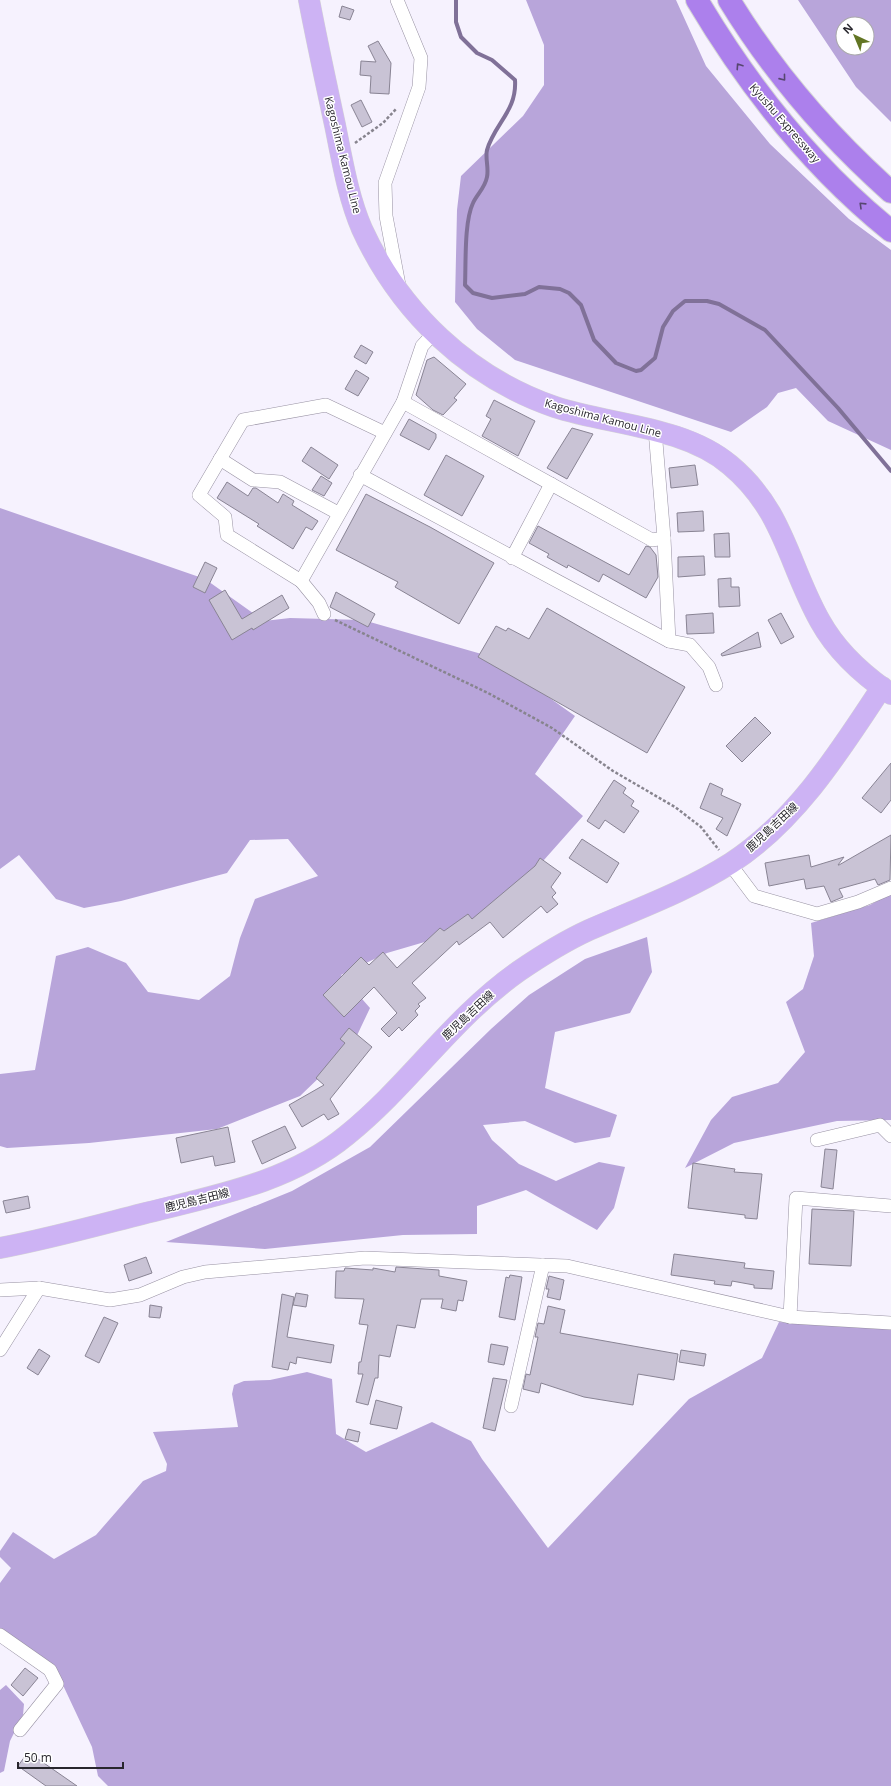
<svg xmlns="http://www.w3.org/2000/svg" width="891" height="1786" font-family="'Open Sans','Noto Sans JP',sans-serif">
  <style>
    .forest { fill: #b8a5da; fill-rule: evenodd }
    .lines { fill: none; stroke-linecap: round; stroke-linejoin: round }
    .stream { stroke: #807198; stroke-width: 4 }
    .building { fill: #c9c3d5; stroke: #898494 }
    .street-casing { stroke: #9892a3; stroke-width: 14 }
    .primary-casing { stroke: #d4d4d5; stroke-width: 22 }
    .highway-casing { stroke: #d4d4d5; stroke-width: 24 }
    .path { stroke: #87848e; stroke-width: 2.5; stroke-dasharray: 3 2; stroke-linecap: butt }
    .street { stroke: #fff; stroke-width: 13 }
    .primary { stroke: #cdb3f4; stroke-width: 21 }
    .highway { stroke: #ac80ec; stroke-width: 22 }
    .oneway { stroke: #564670 }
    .labels { text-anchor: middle; stroke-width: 3; stroke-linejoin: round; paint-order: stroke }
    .street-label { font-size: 11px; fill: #28262d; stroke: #fff }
  </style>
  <rect width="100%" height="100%" fill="#f6f2fe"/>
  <g class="forest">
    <polygon points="526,0 676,0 706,66 770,144 849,219 891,250 891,450 828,421 796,388 778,393 767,407 731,432 515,360 477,329 455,302 457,210 461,176 523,116 544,85 544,45"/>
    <path d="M798 0H891V122L856 87ZM843 24H867V48H843Z"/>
    <polygon points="0,508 205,579 264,621 290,618 363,620 492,657 575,716 535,774 583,816 505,904 452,934 387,953 341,975 370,1008 352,1046 300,1096 217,1129 89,1143 7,1148 0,1146 0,1074 35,1070 56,956 88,947 126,963 148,992 199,1000 230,976 240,938 255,899 318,876 288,839 250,840 227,873 121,901 84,908 56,899 19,855 0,869"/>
    <polygon points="891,893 891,1120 837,1121 734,1143 685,1168 711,1120 732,1097 778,1083 805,1052 786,1002 803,989 814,956 811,923 870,905"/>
    <polygon points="647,937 652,972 630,1013 555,1032 545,1088 617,1115 610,1137 575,1143 525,1121 483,1125 492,1140 519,1164 556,1181 599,1162 625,1167 614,1208 597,1230 526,1190 477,1206 477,1234 403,1235 265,1249 166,1242 292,1191 370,1147 491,1029 529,995 585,959"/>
    <polygon points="779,1322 891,1329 891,1786 108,1786 98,1776 92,1747 54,1666 0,1631 0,1583 11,1568 0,1557 0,1551 13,1532 54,1559 96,1535 143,1481 166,1471 167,1464 153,1432 238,1427 232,1394 234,1385 244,1381 270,1380 307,1372 332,1379 336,1434 366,1452 432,1422 471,1441 482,1459 548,1548 689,1399 762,1358"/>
    <polygon points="6,1685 24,1704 23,1715 10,1741 4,1771 0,1773 0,1690"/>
  </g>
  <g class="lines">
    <path class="stream" d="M456 0V22L461 37 477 53 492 60 515 80C517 111 495 123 487 150 485 158 489 168 487 177 485 188 477 194 473 203 464 222 466 264 465 285L473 293 492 298 525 294 539 287 560 289 569 293 581 305 594 340 616 363 636 371 641 370 655 358 663 327 673 311 685 301H707L719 304 765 330 838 408 891 471"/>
  </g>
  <g class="building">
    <polygon points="342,6 354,10 350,20 339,17"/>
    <polygon points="378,41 391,63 389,94 370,93 371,76 360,75 361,61 376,62 368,46"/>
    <polygon points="361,100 372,122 362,127 351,105"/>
    <polygon points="361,345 373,352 366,364 354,357"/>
    <polygon points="434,357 466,384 454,398 457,400 443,415 433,410 416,395 427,360"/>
    <polygon points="356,370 369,378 358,396 345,389"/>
    <polygon points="494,400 535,421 518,456 482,436 491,419 486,416"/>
    <polygon points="409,419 436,434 436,438 429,450 400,435"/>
    <polygon points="572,428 593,434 567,479 547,468"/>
    <polygon points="311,447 338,465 329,479 302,461"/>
    <polygon points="446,455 484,476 462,516 424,495"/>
    <polygon points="695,465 698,485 671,488 669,468"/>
    <polygon points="321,476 332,483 324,496 312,490"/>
    <polygon points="227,482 248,496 253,488 256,488 278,503 283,494 294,501 292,505 318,521 312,530 306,527 293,549 257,526 259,524 217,498"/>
    <polygon points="366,494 430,527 494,563 459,624 395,587 398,582 336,550"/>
    <polygon points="703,511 704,531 678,532 677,513"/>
    <polygon points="538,526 629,575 646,546 650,547 656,555 658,577 646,598 603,574 599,582 568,565 567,568 547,557 549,554 529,543"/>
    <polygon points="729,533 730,557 715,557 714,534"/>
    <polygon points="704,556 705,575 678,577 678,557"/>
    <polygon points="205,562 217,568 205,593 193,587"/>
    <polygon points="731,578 731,587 739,587 740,606 719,607 718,579"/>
    <polygon points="225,590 242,619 282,595 289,608 253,630 252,628 232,640 209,600"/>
    <polygon points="336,592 375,614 368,627 330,607"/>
    <polygon points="547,608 685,687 647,753 478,657 496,626 506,631 508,628 529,639"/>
    <polygon points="713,613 714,633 687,634 686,615"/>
    <polygon points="781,613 794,637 781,644 768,620"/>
    <polygon points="758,632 761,647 722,656 721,654"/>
    <polygon points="755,717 771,733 742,762 726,746"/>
    <polygon points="891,763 891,800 881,813 862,798"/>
    <polygon points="614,780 626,788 623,793 634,801 631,806 639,811 624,833 605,820 599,829 587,821"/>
    <polygon points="710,783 723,789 721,795 741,804 727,836 716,829 723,818 700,808"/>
    <polygon points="891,835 890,880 878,885 875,879 839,889 843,897 831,902 824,886 806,889 804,879 769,886 765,863 809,855 811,867 844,857 838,865 839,865"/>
    <polygon points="582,839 619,863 607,883 569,858"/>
    <polygon points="540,858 561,873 551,887 556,893 552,897 558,904 547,913 541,906 503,938 490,922 459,945 457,941 412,983 426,998 418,1004 420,1006 415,1011 418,1015 402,1031 399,1027 389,1037 381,1029 397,1013 374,987 344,1017 323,995 361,957 369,965 383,952 397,968 440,928 444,931 468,914 472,919 535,866"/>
    <polygon points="349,1028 372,1047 330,1099 339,1114 328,1120 324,1114 302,1127 289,1105 324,1085 316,1078 345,1043 340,1039"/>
    <polygon points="285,1126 296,1148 262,1164 252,1141"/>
    <polygon points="228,1127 235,1162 215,1166 213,1156 181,1163 176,1138"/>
    <polygon points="825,1149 837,1150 833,1189 821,1187"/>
    <polygon points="693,1163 735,1169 734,1172 762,1174 757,1219 745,1218 745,1215 688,1208"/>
    <polygon points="28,1196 30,1208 6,1213 3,1201"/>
    <polygon points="812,1209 854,1211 851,1266 809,1264"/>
    <polygon points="674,1254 745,1263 744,1268 774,1271 772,1289 754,1288 754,1285 732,1281 731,1286 714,1284 715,1281 671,1275"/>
    <polygon points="146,1257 152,1273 129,1281 124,1265"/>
    <polygon points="396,1267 439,1270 439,1276 467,1281 463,1301 458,1300 456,1311 441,1308 443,1299 421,1299 415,1328 397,1325 390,1357 379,1355 378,1378 375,1378 368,1405 356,1402 363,1374 358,1374 359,1362 361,1362 368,1325 359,1324 364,1299 335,1298 336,1271 344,1271 345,1268 373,1270 373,1268 395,1272"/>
    <polygon points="510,1275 522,1277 515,1320 499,1317 506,1277 509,1278"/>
    <polygon points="549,1276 564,1280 560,1300 547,1297 549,1289 546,1289"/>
    <polygon points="296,1293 308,1295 306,1307 293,1305"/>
    <polygon points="282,1294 294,1297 287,1337 334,1345 331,1363 297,1357 296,1364 290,1362 288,1370 272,1367"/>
    <polygon points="150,1305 162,1307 160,1318 149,1317"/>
    <polygon points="548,1306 565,1310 560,1333 678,1354 674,1380 638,1374 633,1405 584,1397 541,1383 539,1393 523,1389 526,1374 530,1375 538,1337 535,1337 538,1323 544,1324"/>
    <polygon points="104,1317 118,1323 99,1363 85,1356"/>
    <polygon points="491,1344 508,1347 504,1365 488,1362"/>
    <polygon points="39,1349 50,1356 38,1375 27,1368"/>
    <polygon points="681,1350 706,1354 704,1366 679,1362"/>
    <polygon points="493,1378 507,1380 495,1431 483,1428"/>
    <polygon points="376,1400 402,1407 397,1429 370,1424"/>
    <polygon points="348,1429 360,1432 358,1442 345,1439"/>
    <polygon points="25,1668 38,1678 23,1696 11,1685"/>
    <polygon points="28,1752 77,1786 46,1786 18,1766"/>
  </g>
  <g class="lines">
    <g class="street-casing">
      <g id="street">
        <polyline points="397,0 421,58 419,87 385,183 386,216 399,285"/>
        <polyline points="403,402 652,540 664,538"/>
        <polyline points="655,430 664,538 669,641"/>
        <polyline points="220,459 253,480 280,482 338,513"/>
        <polyline points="360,475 669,641 690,645 709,667 716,685"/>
        <polyline points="512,558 551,484"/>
        <polyline points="301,581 227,535 225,517 199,495 243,420 326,405 385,433"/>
        <polyline points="324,614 319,603 301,581 403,402 422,346 434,333"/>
        <polyline points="730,864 754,896 817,914 858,902 891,888"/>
        <polyline points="817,1140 880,1125 891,1136"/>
        <polyline points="0,1290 39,1288 110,1300 140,1295 183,1277 205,1272 365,1258 567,1266 790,1317 891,1323"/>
        <polyline points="790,1317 796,1198 891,1206"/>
        <polyline points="0,1350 39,1288"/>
        <polyline points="511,1406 543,1265"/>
        <polyline points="0,1635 50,1670 57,1684 20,1730"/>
      </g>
    </g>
    <g class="primary-casing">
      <g id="primary">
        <path d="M309 0C317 42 326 83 335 125 342 159 348 197 362 229 400 312 468 377 555 407 610 425 684 426 730 465 784 510 788 564 820 621 836 650 863 675 891 694"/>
        <path d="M0 1248C48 1239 95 1226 142 1214 213 1196 289 1183 347 1135 410 1084 452 1018 519 971 541 956 565 941 589 930 637 909 687 891 731 863 796 821 840 751 882 687"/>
      </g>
    </g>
    <g class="highway-casing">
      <g id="highway">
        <path d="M697 0C748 86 813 168 891 231"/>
        <path d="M729 0C773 72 828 136 891 192"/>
      </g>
    </g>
    <g class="path">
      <polyline points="355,143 383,123 397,108"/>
      <polyline points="335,620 488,693 552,728 613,771 675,807 701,827 719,850"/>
    </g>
    <use href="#street" class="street"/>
    <use href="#primary" class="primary"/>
    <use href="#highway" class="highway"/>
  </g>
  <defs><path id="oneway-chevron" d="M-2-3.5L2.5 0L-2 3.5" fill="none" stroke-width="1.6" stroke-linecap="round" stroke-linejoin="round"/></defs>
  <g class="oneway">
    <use href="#oneway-chevron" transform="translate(739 66) rotate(-124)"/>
    <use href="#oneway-chevron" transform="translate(783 78) rotate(51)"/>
    <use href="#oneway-chevron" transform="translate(862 205) rotate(-136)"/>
  </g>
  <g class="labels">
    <g class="street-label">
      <text transform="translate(785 123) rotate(49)" y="4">Kyushu Expressway</text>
      <text transform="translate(343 155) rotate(76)" y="4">Kagoshima Kamou Line</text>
      <text transform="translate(603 418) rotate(15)" y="4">Kagoshima Kamou Line</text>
      <text transform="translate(772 827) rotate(-43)" y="4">鹿児島吉田線</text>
      <text transform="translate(468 1015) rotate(-43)" y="4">鹿児島吉田線</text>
      <text transform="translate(197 1200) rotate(-14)" y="4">鹿児島吉田線</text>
    </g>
  </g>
  <g transform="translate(855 36) rotate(316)"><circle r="19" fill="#ffffff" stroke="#a9a8ab"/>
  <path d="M0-3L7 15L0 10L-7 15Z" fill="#627523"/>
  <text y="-6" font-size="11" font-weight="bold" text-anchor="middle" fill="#28262d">N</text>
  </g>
  <path d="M18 1762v6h105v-6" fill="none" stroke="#28262d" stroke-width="2"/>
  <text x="24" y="1762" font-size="12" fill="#28262d" stroke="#ffffff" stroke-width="3" paint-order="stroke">50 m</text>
</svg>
